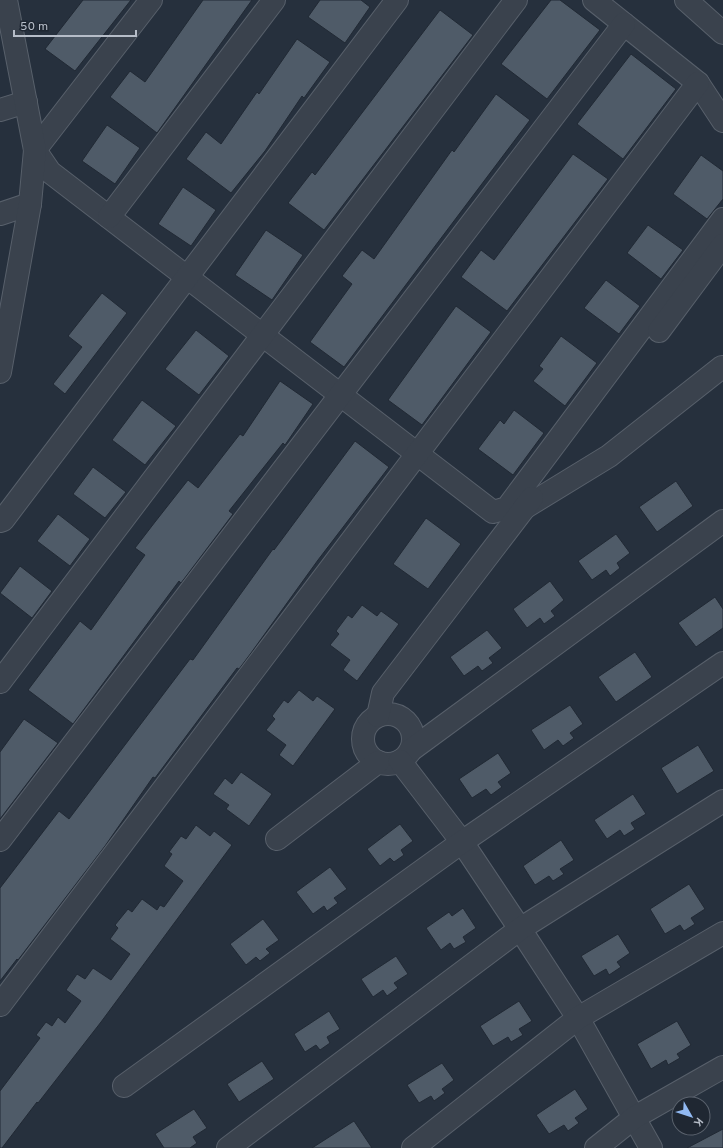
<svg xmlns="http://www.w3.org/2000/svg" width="723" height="1148" font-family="Overpass,sans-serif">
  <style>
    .building { fill: #4f5b68; stroke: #212934 }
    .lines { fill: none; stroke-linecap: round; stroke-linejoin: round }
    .minor-casing { stroke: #58606b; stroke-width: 24 }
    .minor { stroke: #3a424d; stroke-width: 22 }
  </style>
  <rect width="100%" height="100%" fill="#26303d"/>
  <g class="building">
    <polygon points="83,0 131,0 75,71 45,49"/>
    <polygon points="203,0 252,0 157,133 110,97 130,71 145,82"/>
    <polygon points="320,0 361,0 370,7 345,43 308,17"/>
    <polygon points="551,0 560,0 600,30 547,99 501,64"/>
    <polygon points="440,10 473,35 324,230 288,203 312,172 315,175"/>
    <polygon points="297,39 330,62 304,98 302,96 265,151 231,193 186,159 206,132 221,144 257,92 259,94"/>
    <polygon points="631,54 676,89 623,159 577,124"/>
    <polygon points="496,94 530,120 344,367 310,342 352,284 342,276 362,250 374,259 452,150 454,152"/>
    <polygon points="107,125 140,148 115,184 82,161"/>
    <polygon points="573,154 608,179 507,311 461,277 481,250 494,260"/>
    <polygon points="701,155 723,171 723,199 707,219 673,194"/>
    <polygon points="183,187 216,210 191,246 158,224"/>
    <polygon points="648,225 683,250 661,279 627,253"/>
    <polygon points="266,230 303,255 272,300 235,275"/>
    <polygon points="606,280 640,306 619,334 584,308"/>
    <polygon points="102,293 127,313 65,394 53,384 82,347 68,336"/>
    <polygon points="456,306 491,332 422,425 388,400"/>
    <polygon points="196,330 229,356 199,395 165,369"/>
    <polygon points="561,336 597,363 565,406 533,381 543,369 539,366"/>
    <polygon points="280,381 313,404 285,445 283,443 229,511 233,514 181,583 179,581 73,724 28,690 80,621 91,630 145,555 135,548 155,522 188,480 198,488 240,434 243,436"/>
    <polygon points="142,400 176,426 145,465 112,440"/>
    <polygon points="514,410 544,433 513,475 478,449 500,420 504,424"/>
    <polygon points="355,441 389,467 318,560 251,653 239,669 237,668 155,778 153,777 105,846 18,960 17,959 0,981 0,888 59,811 69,819 190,659 193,660 273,549 274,550"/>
    <polygon points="93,467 126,492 105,518 73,494"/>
    <polygon points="676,481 693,506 657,532 639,507"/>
    <polygon points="58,514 90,539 70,566 37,541"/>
    <polygon points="426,518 461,544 428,589 393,564"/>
    <polygon points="616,534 630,553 617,563 620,568 610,576 606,570 592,580 578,561"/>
    <polygon points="20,566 52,591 32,618 0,593"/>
    <polygon points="550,581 564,600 551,611 555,616 544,624 540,618 527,628 513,609"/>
    <polygon points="715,597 723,609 723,628 696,647 678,623"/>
    <polygon points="362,605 377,616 381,611 399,624 357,681 343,670 350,660 330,645 339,634 336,631 348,615 352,618"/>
    <polygon points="487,630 502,648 489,658 493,663 482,671 478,666 464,676 450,657"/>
    <polygon points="635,652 652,677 616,702 598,677"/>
    <polygon points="299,690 313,701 317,696 335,709 293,766 279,755 286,745 266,730 275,719 272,716 284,700 288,703"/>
    <polygon points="570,705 583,724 570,733 574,738 563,746 558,740 544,750 531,730"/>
    <polygon points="24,719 58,743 0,819 0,752"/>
    <polygon points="698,745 714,771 677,794 661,768"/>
    <polygon points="498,753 511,773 498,782 502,787 491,795 486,789 472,798 459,779"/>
    <polygon points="241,772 272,794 249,826 226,809 229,805 213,794 225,778 232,784"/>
    <polygon points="633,794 646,814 631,823 635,829 624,836 620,830 607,839 594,820"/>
    <polygon points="400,824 413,841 401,850 404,855 394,862 390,858 380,866 367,849"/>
    <polygon points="196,825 210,836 214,831 232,845 101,1022 38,1103 37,1102 2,1148 0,1148 0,1091 40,1038 36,1035 46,1022 52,1026 58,1017 65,1023 81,1001 66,990 77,974 85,979 93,968 111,980 130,954 110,939 118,928 115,925 128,909 132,912 142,899 157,910 160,905 164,907 183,881 164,866 172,854 169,852 181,836 186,839"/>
    <polygon points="561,840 574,860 560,869 564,874 553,881 549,876 535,885 523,866"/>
    <polygon points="330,867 347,889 334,898 338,903 327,911 324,906 313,914 296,892"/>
    <polygon points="689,884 705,909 691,918 695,924 684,931 680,925 665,934 650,909"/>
    <polygon points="463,908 476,928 463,937 466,942 454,949 450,943 441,950 426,928 449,912 452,916"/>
    <polygon points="263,919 279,940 266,949 270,953 260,961 256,957 246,965 230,944"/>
    <polygon points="618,934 630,953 617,962 621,967 609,975 606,969 594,976 581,956"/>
    <polygon points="396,956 408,974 394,983 398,988 387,996 383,990 373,997 361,979"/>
    <polygon points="519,1001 532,1021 519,1029 523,1035 511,1042 508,1037 493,1046 480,1026"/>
    <polygon points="329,1011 340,1029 327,1037 330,1043 320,1050 316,1045 305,1052 294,1034"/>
    <polygon points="677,1021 691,1045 677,1054 680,1058 668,1065 666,1060 651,1069 637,1044"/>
    <polygon points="262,1061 274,1079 239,1102 227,1084"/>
    <polygon points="442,1063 454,1080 442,1089 445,1093 434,1101 431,1096 419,1103 407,1085"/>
    <polygon points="575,1089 588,1109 575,1118 579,1123 568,1131 564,1125 549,1134 536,1115"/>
    <polygon points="194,1109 207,1128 193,1137 197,1143 190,1148 164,1148 155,1134"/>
    <polygon points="354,1121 372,1148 312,1148"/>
    <polygon points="723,1129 723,1148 687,1148"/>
  </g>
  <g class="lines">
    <g class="minor-casing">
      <g id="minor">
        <polyline points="151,0 35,150 50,172 493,512 507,508 723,219"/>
        <polyline points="594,0 698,83 723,121"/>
        <polyline points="686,0 723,33"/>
        <polyline points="0,110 26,102"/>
        <polyline points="0,214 30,204"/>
        <polyline points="109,217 274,0"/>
        <polyline points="659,331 723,245"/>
        <polyline points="0,372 30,204 35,150 6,0"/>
        <polyline points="524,508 609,456 722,367"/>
        <polyline points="0,521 3,520 397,0"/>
        <polyline points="0,682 516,0"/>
        <circle cx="388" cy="739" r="25"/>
        <polyline points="378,716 383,693 532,498"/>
        <polyline points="411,750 723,521"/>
        <polyline points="400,761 462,842 520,929 578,1018 651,1148"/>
        <polyline points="277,839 378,762"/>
        <polyline points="0,840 624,24"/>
        <polyline points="0,1005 698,83"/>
        <polyline points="124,1086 462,842 723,663"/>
        <polyline points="228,1148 520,929 723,801"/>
        <polyline points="413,1148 578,1018 723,933"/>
        <polyline points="596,1148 635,1117 723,1067"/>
      </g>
    </g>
    <use href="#minor" class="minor"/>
  </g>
  <g transform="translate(691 1116) rotate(129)"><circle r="19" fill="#1f2732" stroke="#5b636e"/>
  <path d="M0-3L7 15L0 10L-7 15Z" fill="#91b9f2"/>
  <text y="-6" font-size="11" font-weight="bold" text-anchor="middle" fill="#b6bdc8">K</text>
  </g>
  <path d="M14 30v6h122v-6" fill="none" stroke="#b6bdc8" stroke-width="2"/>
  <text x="20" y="30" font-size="12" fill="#b6bdc8" stroke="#1f2732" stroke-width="3" paint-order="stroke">50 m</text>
</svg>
